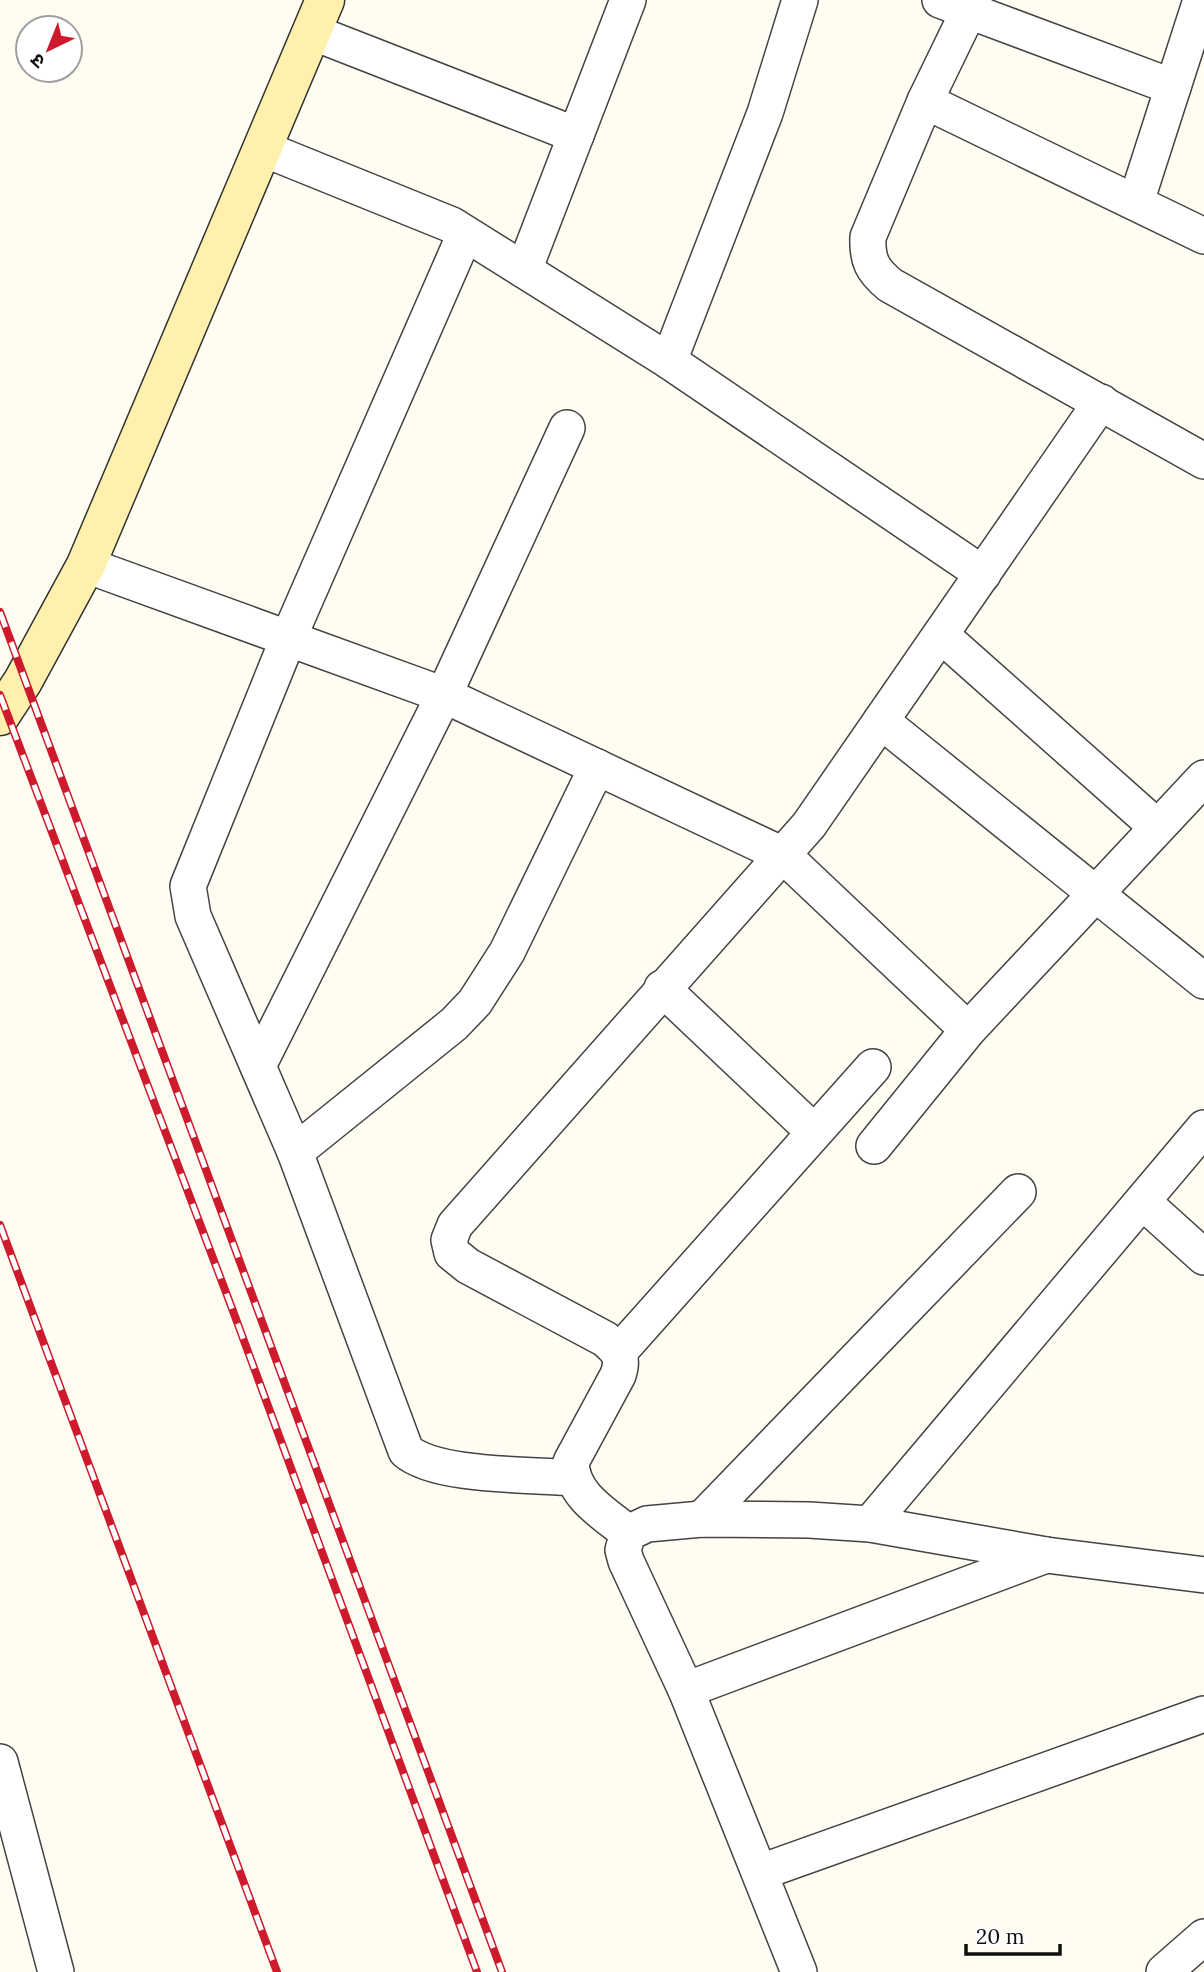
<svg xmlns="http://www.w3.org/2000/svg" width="1204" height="1972" font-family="Lora,'Noto Sans Devanagari',serif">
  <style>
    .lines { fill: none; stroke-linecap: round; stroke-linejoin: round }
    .street-casing { stroke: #434343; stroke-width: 38 }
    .secondary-casing { stroke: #323232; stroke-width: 41 }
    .street { stroke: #fff; stroke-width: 35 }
    .secondary { stroke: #fff1ad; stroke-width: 38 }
    .rail-casing { stroke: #cd1a2d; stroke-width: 8 }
    .rail { stroke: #fff; stroke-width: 5; stroke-dasharray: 16; stroke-linecap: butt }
  </style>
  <rect width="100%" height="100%" fill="#fffcf2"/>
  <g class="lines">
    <g class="street-casing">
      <g id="street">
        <polyline points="940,0 1173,87"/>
        <path d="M974 0 925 101 868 237C867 260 872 270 890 285L1204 461"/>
        <polyline points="312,32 576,135"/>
        <polyline points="925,101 1204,236"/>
        <polyline points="264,149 452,225 669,361 983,574"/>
        <polyline points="1136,202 1201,0"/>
        <path d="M465 234 288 639 188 886 193 916 295 1152 406 1451C437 1477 529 1474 572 1478"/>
        <polyline points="524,270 628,0"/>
        <polyline points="669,361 765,113 800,0"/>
        <polyline points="86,565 444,695 783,855 968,1030"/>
        <polyline points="941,635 1157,827"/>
        <polyline points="881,721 1204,981"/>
        <polyline points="662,988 813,1131"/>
        <polyline points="258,1066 444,695 567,428"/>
        <polyline points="874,1146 968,1030 1204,778"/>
        <polyline points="295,1152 454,1024 475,1002 507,952 597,767"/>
        <polyline points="1143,1202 1204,1257"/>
        <polyline points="619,1352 873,1067"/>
        <polyline points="702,1519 1018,1192"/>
        <polyline points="870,1524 1204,1128"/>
        <path d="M628 1533C604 1513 572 1496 571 1462L618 1375C624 1357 619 1351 605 1339L468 1266 452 1253 449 1240 455 1225 809 825 1101 402"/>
        <polyline points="686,1690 1046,1555"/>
        <polyline points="0,1762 56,1972"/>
        <polyline points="761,1872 1204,1714"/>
        <polyline points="799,1972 686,1690 626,1561 623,1550 628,1533 647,1524 702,1519 809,1520 870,1524 1046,1555 1204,1575"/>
        <polyline points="1164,1972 1204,1937"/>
      </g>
    </g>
    <g class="secondary-casing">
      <polyline id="secondary" points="0,716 23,681 86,565 325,0"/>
    </g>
    <use href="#street" class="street"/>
    <use href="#secondary" class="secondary"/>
    <g class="rail-casing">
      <g id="rail">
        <polyline points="0,612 502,1972"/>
        <polyline points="0,695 233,1311 477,1972"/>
        <polyline points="0,1225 277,1972"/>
      </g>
    </g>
    <use href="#rail" class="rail"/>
  </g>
  <g transform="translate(49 49) rotate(223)"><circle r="33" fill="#ffffff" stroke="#9f9f9f" stroke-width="2"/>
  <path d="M0-5L12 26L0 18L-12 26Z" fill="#cd1a2d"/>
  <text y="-10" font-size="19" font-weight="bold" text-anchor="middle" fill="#101010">उ</text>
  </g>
  <path d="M966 1944v10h94v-10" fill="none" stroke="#101010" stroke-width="3.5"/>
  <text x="976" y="1944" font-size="21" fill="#101010" stroke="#ffffff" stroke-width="5" paint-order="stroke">20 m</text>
</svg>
